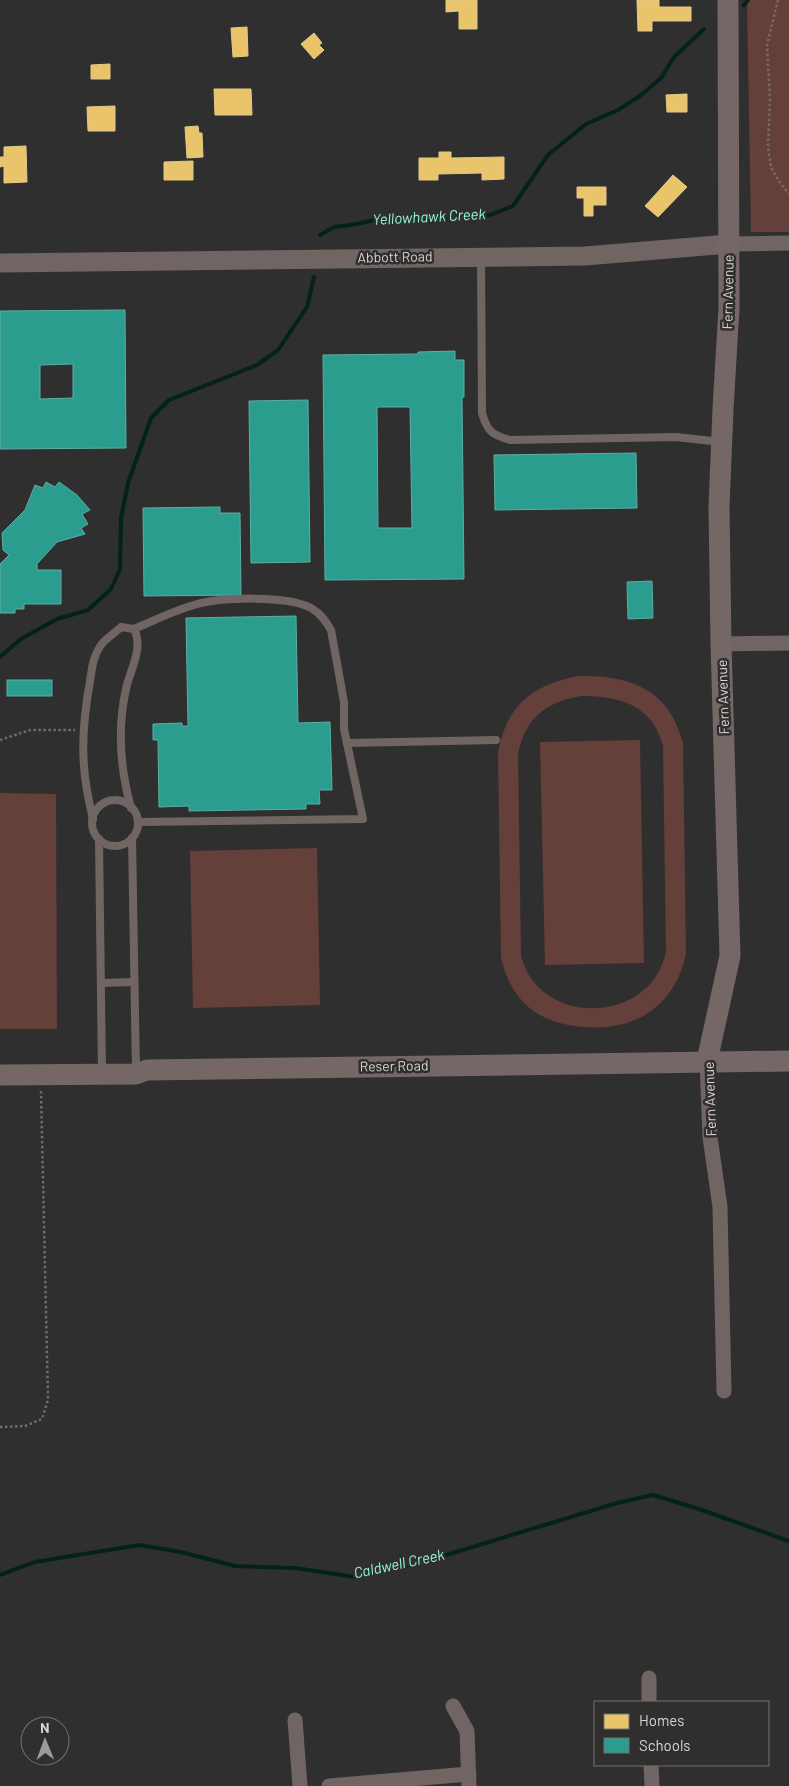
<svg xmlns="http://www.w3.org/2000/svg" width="789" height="1786" font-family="Barlow,sans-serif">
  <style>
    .green { fill: #653f39; fill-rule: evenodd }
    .homes { fill: #e9c46a; stroke: #e3c98a }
    .schools { fill: #2a9d8f; stroke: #5eaea4; fill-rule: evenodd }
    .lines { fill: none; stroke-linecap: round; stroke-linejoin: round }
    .stream { stroke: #04211b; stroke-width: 4 }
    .path { stroke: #746a6a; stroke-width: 2.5; stroke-dasharray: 2.5 2.5; stroke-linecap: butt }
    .service { stroke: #716564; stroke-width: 8 }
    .minor { stroke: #716564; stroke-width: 15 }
    .tertiary { stroke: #716564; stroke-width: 19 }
    .secondary { stroke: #746766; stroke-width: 21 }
    .labels { text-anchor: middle; stroke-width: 5; stroke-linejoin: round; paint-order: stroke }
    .street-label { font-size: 14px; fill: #d6d4d4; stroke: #312e2e }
    .water-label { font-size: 15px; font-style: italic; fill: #92f7dd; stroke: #312e2e }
  </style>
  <rect width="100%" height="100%" fill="#302f2f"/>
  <g class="green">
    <polygon points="747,0 789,0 789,232 751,232"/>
    <path d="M579 676C630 675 669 689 683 743L686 954C675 1005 637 1031 585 1027 540 1024 511 1003 501 957L498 753C506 706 533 684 579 676ZM581 696C619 696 652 704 663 746L666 952C651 1025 538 1028 521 955L518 755C524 719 546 702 581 696Z"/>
    <polygon points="640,740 644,963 545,965 540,742"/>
    <polygon points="0,793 56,794 57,1029 0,1029"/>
    <polygon points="317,848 320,1005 193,1008 190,851"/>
  </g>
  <g class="homes">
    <polygon points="446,0 477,0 477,29 459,29 459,11 446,12"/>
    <polygon points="637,0 659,0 659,7 691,7 691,21 652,21 652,31 638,31"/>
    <polygon points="247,27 248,56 233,57 231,28"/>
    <polygon points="314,33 322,43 319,45 324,50 314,59 301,44"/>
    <polygon points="110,64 110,79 91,79 91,65"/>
    <polygon points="214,89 251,89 252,115 215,115"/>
    <polygon points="687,94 687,112 667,112 666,95"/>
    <polygon points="115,106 115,131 88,131 87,107"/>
    <polygon points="198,126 199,133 202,133 203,157 187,158 185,127"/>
    <polygon points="26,146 27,182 4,183 4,166 0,167 0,157 4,157 4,147"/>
    <polygon points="439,152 451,152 451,158 504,157 504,179 482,180 482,173 438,174 438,180 419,180 419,158 439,158"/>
    <polygon points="193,161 193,180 164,180 164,162"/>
    <polygon points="673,175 687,187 658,217 645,206"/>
    <polygon points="577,187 606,187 606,205 593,205 593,216 584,216 584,198 577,198"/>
  </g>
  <g class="schools">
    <path d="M125 310 126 448 0 449V311ZM73 364V398L40 399V365Z"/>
    <path d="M455 351V360H464V397H462L464 579 325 580 323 355 418 354V352ZM377 407H410L412 528H378Z"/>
    <polygon points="308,400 310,562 251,563 249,401"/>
    <polygon points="636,453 637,508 495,510 494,455"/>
    <polygon points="46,482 55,487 59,482 77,495 90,510 82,514 88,524 81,528 85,534 57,542 37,564 37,570 61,570 61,604 24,604 24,609 15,609 15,613 0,613 0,564 9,555 3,550 2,533 25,510 35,485 43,488"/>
    <polygon points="220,507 220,513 240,513 241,595 144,596 143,508"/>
    <polygon points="652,581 653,618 628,619 627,582"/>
    <polygon points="296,616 298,723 330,722 332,790 319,790 320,804 306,804 306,809 189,811 189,806 159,807 158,740 153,740 153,724 182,723 182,726 188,726 186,618"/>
    <rect x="7" y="680" width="45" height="16"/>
  </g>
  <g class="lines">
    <g class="stream">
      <polyline points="744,5 748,0"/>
      <polyline points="320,235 334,227 357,224 378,219 413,221 449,219 490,215 513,206 548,155 586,124 618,110 640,96 661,78 674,57 704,29"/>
      <polyline points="0,657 21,639 57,619 88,610 111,589 120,569 121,518 128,483 151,418 169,400 257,365 278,350 307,307 314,277"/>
      <polyline points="0,1575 35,1562 139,1545 181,1552 235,1566 295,1568 355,1577 423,1562 617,1503 653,1495 699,1509 789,1541"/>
    </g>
    <g class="path">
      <polyline points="778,0 767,45 770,100 768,147 771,167 780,183 789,194"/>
      <polyline points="0,740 30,730 75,730"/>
      <polyline points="0,1427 25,1426 42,1419 48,1400 41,1091"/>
    </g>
    <g class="service">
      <path d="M481 259 482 413C487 431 492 435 510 440L676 437 721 442"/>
      <path d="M134 629C153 621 173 611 194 605 220 597 287 595 311 608 320 613 326 621 331 630L344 702V729L363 819 138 822"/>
      <polyline points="347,743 496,740"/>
      <circle cx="115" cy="823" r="23"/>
      <path d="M93 819C80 768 81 732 90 681 92 668 93 656 101 645 106 638 115 633 121 627L134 629C144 648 130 670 126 689 117 729 120 768 131 808"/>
      <polyline points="132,838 136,1072"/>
      <polyline points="99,839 102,1072"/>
      <polyline points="101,983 134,982"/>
    </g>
    <g class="minor">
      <polyline points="729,244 789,243"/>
      <polyline points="721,644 789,643"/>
      <polyline points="707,1061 710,1137 720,1207 724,1391"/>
      <polyline points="649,1678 649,1702"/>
      <polyline points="453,1706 467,1731 469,1786"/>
      <polyline points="295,1720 300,1786"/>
      <polyline points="651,1765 652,1786"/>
      <polyline points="329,1786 469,1774"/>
    </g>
    <polyline class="tertiary" points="0,263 585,256 729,244"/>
    <g class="secondary">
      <polyline points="707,1061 730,956 721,644 719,507 723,409 729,308 728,0"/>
      <polyline points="0,1075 136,1074 147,1070 789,1061"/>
    </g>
  </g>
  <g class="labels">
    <g class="street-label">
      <text transform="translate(395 257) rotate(-1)" y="5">Abbott Road</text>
      <text transform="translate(728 292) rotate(-89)" y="5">Fern Avenue</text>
      <text transform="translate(723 697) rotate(-92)" y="5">Fern Avenue</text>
      <text transform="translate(394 1066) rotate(-1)" y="5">Reser Road</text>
      <text transform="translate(710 1099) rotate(-92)" y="5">Fern Avenue</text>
    </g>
    <g class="water-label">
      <text transform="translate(429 217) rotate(-3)" y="5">Yellowhawk Creek</text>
      <text transform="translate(399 1564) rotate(-12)" y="5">Caldwell Creek</text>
    </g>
  </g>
  <rect x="594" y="1701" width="175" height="65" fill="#312e2e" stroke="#737070"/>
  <rect x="604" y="1714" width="25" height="15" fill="#e9c46a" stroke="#737070"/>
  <text x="639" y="1726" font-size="15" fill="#d6d4d4">Homes</text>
  <rect x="604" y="1738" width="25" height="15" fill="#2a9d8f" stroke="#737070"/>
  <text x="639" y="1751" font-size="15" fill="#d6d4d4">Schools</text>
  <g transform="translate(45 1741) rotate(359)"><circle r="24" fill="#312e2e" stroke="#737070"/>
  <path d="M0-4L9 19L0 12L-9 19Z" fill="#9c9a9a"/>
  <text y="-8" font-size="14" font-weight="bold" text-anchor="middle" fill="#d6d4d4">N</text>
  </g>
</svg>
